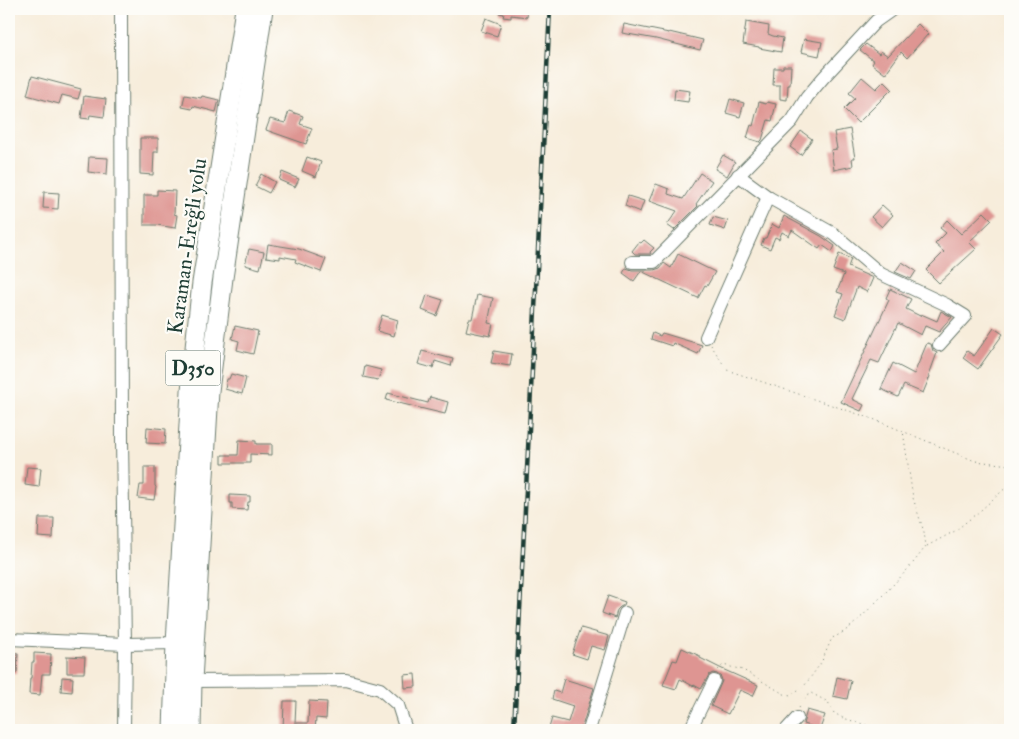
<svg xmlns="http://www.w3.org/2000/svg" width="1019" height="739" font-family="'IM FELL Double Pica',serif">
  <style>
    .building { fill: #de9592 }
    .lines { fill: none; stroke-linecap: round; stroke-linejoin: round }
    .minor-casing { stroke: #6b7b6e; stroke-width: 14 }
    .highway-casing { stroke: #6b7b6e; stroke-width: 21 }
    .path { stroke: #6b7b6e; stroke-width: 1; stroke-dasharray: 1 4; stroke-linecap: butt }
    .minor { stroke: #fff; stroke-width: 12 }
    .highway { stroke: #fff; stroke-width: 19 }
    .rail-casing { stroke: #1f3d34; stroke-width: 4.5 }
    .rail { stroke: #fdfcf7; stroke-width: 2.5; stroke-dasharray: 8; stroke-linecap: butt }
    .labels { text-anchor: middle; stroke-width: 4.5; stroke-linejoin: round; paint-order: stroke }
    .shield { fill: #fdfcf7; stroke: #62766e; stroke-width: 1 }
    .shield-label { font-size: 20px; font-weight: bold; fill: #1f3d34 }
    .street-label { font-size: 21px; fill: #1f3d34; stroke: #fdfcf7 }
  </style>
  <rect width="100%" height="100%" fill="#fdfcf7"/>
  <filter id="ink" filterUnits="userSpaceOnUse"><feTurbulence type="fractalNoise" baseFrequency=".02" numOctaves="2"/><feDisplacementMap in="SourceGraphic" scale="10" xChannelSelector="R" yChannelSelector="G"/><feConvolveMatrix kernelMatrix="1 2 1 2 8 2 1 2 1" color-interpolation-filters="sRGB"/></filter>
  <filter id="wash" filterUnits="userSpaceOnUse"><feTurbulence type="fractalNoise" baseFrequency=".0096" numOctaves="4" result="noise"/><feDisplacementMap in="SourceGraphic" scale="20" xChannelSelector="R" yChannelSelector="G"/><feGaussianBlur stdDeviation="1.12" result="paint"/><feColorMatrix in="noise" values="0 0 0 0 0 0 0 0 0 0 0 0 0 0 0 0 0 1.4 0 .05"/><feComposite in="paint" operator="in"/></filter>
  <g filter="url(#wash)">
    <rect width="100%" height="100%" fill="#f7eddb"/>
    <g id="blocks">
      <g class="building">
        <polygon points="500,9 528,9 527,17 511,15 511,18 503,17 504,14 499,13"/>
        <polygon points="486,18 501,24 497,36 481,31"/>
        <polygon points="746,22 769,26 768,34 773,36 783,38 781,52 759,48 759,47 743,44"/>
        <polygon points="624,24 669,33 669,32 703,40 700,50 656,39 622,33"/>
        <polygon points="918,24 928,34 907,58 901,52 885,74 872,64 874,61 860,50 866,44 879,54 881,51 888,56"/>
        <polygon points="804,39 822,42 819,56 801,52"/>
        <polygon points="783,66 791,66 790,85 788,85 787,100 780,99 780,85 773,85 774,68 783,68"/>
        <polygon points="32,76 81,89 78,99 62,95 59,104 27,95"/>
        <polygon points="862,77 876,89 884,81 892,89 858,123 844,109 855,98 849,93"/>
        <polygon points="675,89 690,91 688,102 674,100"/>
        <polygon points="185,95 201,98 202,96 219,100 216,112 193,106 192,109 182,107"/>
        <polygon points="84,96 106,99 104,117 90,115 89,119 81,118"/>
        <polygon points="730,99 744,103 740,117 726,113"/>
        <polygon points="759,102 766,104 767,102 776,104 772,121 768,120 762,140 760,142 747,138 751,125 753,126"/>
        <polygon points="289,111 303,116 300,124 312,128 306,144 266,130 270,119 285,123"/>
        <polygon points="850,129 855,158 852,158 853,166 834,170 831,150 837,149 834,132"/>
        <polygon points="801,131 812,139 801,155 790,147"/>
        <polygon points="140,138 158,138 158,152 154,152 153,175 140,174"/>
        <polygon points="723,155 735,162 727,176 715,169"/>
        <polygon points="89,157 108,158 107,174 88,172"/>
        <polygon points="307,157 321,162 316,177 302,171"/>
        <polygon points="282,172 299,179 295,187 279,180"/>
        <polygon points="700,173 712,181 696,204 698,206 674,230 667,225 677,211 649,201 656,184 669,189 668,194 683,199"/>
        <polygon points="261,174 275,182 269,193 255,186"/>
        <polygon points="157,190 175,191 174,214 177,215 175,228 157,225 144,225 144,195 157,195"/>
        <polygon points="44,192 59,193 58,209 43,208"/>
        <polygon points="628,196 644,201 640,212 625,206"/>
        <polygon points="882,205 893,215 882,227 871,217"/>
        <polygon points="984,212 992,220 969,242 976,249 939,283 926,270 944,252 935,244 946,233 940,228 947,220 961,234"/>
        <polygon points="784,216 821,236 835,246 832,252 822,245 819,249 792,230 789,236 782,232 779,239 775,237 770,249 761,245 764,238 766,238 772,224 779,228"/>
        <polygon points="713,217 728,221 725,230 710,225"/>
        <polygon points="644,240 654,248 650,252 651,254 635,254 632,251 639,242 641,243"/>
        <polygon points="268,244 299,249 326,259 321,272 295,262 296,259 280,256 280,259 266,257"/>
        <polygon points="249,249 264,252 260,269 245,265"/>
        <polygon points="678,254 715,272 707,286 705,285 698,298 641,271 634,281 623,273 626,268 632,270 654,270 660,268 664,263 671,268"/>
        <polygon points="839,254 851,259 848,267 873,278 867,292 857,287 845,319 835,315 843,294 837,292 844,274 833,270"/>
        <polygon points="902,262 916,271 911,279 895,272"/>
        <polygon points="890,289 911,299 906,309 920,316 921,314 937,321 941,311 952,317 939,332 925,326 921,335 898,323 879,363 871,360 852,399 864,405 861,411 841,402 889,300 886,298"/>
        <polygon points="427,295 443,300 437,316 422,310"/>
        <polygon points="477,295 493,298 488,323 493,324 490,336 466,331 469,319 472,319"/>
        <polygon points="382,315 398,320 394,336 377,331"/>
        <polygon points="235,326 258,331 253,354 237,350 239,341 232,339"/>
        <polygon points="994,328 1003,334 978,369 963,358 967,351 974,356"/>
        <polygon points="653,333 660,336 662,333 702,345 698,354 673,343 672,346 651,339"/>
        <polygon points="927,343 931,344 933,351 937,353 929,375 930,376 923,393 904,385 898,397 881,389 893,363 914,374"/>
        <polygon points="422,351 453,359 451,366 435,361 433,368 418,364"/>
        <polygon points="494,351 512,354 510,366 491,363"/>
        <polygon points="365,366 381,370 378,380 363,377"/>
        <polygon points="231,374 246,378 242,394 225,389 227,379 229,379"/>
        <polygon points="388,393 428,403 430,397 448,402 445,414 386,400"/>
        <polygon points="147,427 166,429 165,444 146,443"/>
        <polygon points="239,440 256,441 256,444 272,444 272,455 250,454 250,463 222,463 222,455 238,455"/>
        <polygon points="27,467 41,468 39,487 25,485"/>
        <polygon points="144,467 155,467 155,486 156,487 154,500 138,498 140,485 144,485"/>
        <polygon points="230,495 250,496 250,502 248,502 247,510 232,509 232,503 230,503"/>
        <polygon points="39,518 54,518 53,538 38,537"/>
        <polygon points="608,596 625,602 624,605 620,607 617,610 615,618 602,613"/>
        <polygon points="581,628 609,636 605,650 591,646 587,659 572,654"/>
        <polygon points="682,648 700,656 700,658 720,668 758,685 753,696 740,690 728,714 711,706 722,681 721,677 717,674 713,673 709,675 701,689 694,685 693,686 680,679 676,689 663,685 673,660 677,661"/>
        <polygon points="9,652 18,653 17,673 9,673"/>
        <polygon points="34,653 51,654 50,674 42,674 40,695 29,694 30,678 31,678 32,662 34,662"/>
        <polygon points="67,656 85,657 84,673 67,673"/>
        <polygon points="415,674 416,687 405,688 404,675"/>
        <polygon points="62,677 73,678 72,692 61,691"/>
        <polygon points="837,677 851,681 847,699 833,696"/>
        <polygon points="564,679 594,688 581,730 557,730 549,728 552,718 568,722 573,706 552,699 554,691 560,693"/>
        <polygon points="284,701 296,701 295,723 308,723 309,701 327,702 326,719 316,718 315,730 283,730"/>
        <polygon points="807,710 825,715 820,729 803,724"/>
      </g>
    </g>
  </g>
  <g filter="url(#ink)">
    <use href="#blocks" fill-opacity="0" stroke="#6b7b6e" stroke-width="1"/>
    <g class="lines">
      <g class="minor-casing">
        <g id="minor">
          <polyline points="121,9 122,440 125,644 124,730"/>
          <polyline points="738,175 768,197 834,234 881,274 947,305 965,316 939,345"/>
          <polyline points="632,262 654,262 792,121 807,97 823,78 876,21 893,9"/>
          <polyline points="706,337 768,197"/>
          <polyline points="9,639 125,644 176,643"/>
          <polyline points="192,681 346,680 380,689 398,705 406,730"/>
          <polyline points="589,730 625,613"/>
          <polyline points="690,730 714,681"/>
          <polyline points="786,730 797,718"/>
        </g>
      </g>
      <g class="highway-casing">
        <g id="highway">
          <polyline points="173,730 176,643 191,391 196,338 202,283 245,9"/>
          <polyline points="191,730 192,681 209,391 223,278 263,9"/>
        </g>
      </g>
      <g class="path">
        <polyline points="711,345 727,370 873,419 975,461 1010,465"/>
        <polyline points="927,546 955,531 981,510 1010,484"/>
        <path d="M718 670 723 665 743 670 784 694 791 695 805 685 821 663 832 638C850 631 866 612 880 598 897 581 912 566 926 546L924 532 913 498 903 431"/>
        <polyline points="799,708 807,696 811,693 828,702 834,713 843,718 882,730"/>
      </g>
      <use href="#minor" class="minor"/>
      <use href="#highway" class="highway"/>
      <g class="rail-casing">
        <polyline id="rail" points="514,730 550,9"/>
      </g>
      <use href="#rail" class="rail"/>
    </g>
  </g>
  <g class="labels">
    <rect class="shield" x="165.5" y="350.5" width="55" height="35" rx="4"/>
    <g class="shield-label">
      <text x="193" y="375">D350</text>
    </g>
    <g class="street-label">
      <text transform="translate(187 246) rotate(-82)" y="7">Karaman-Ereğli yolu</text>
    </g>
  </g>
  <rect width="1019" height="739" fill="none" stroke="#fdfcf7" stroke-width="30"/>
</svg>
